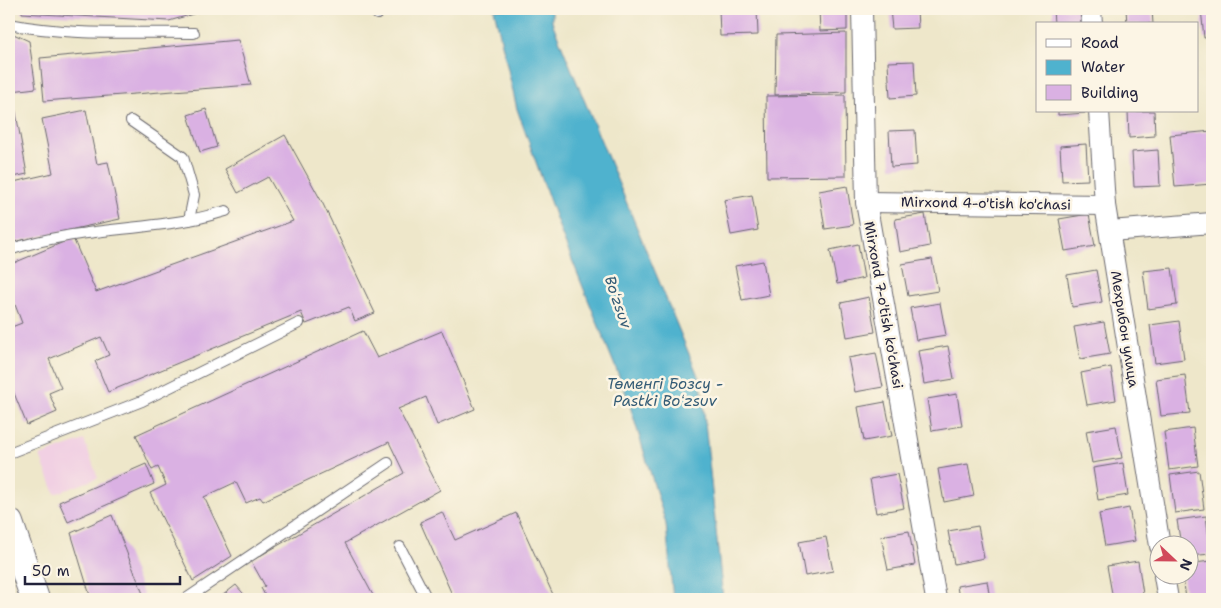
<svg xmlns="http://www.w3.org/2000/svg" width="1221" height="608" font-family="'Shantell Sans',sans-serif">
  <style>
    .built { fill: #f1d0e3 }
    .water { fill: #4fb2ce; stroke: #386a84 }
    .building { fill: #dab1e3 }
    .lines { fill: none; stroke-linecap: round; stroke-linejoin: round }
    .lane-casing { stroke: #69676d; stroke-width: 12 }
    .street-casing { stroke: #69676d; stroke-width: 22 }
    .secondary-casing { stroke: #69676d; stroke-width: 30 }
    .lane { stroke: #fff; stroke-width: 10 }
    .street { stroke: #fff; stroke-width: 20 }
    .secondary { stroke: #fff; stroke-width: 28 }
    .labels { text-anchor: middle; stroke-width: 5; stroke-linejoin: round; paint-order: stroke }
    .street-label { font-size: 14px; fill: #22223b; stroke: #fcf5e5 }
    .water-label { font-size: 15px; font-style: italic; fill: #345c76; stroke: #fcf5e5 }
  </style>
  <rect width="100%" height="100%" fill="#fcf5e5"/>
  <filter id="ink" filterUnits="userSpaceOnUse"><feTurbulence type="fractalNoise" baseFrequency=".02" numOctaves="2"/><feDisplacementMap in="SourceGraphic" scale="10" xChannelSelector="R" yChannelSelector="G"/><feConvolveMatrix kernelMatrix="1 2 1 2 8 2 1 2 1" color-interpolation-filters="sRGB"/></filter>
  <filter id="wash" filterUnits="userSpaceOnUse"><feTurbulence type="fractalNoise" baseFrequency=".0096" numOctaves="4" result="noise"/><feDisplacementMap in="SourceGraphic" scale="20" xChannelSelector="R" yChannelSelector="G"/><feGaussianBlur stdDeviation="1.12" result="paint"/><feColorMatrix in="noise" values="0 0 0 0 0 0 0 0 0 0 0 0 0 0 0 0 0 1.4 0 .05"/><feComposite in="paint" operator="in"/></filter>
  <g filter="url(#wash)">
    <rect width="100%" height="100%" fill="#eee7ca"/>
    <polygon class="built" points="84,440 98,478 55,494 40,456"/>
    <polygon class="water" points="494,9 552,9 552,22 701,383 723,599 673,599 666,524 627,396 562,235 517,109"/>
    <g id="blocks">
      <g class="building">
        <polygon points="22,9 210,9 169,21 22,13"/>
        <polygon points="719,9 757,9 758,35 720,36"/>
        <polygon points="819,9 847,9 847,30 820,31"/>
        <polygon points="890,9 917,9 918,28 892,29"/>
        <polygon points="1053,9 1080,9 1081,24 1054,24"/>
        <polygon points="1126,9 1152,9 1153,24 1127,24"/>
        <polygon points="1201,9 1212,9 1212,37 1204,38"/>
        <polygon points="9,32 29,41 36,88 12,91 27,174 9,178"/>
        <polygon points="846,33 846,92 775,95 776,35"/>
        <polygon points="238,40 251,85 44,101 40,58"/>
        <polygon points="914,61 916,96 890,98 888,62"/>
        <polygon points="845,95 846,176 767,177 766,96"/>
        <polygon points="206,109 217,147 200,152 188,115"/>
        <polygon points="86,110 97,164 108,162 120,219 9,243 9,183 53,173 42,119"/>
        <polygon points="1058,111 1084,111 1085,113 1058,115"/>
        <polygon points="1128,111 1154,111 1155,136 1129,138"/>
        <polygon points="915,130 917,165 891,167 889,131"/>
        <polygon points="1212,131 1212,184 1175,187 1170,135"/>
        <polygon points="285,135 323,204 375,313 355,321 349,307 306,324 301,312 108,392 95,361 109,355 101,337 49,359 61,388 49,393 57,412 27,425 9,381 9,328 22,323 9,289 9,265 73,238 96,292 293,221 268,177 238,193 225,169"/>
        <polygon points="1086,144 1088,180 1062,181 1060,146"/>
        <polygon points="1158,150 1160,186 1134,187 1132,152"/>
        <polygon points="847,186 853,225 825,229 819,191"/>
        <polygon points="752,195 758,230 731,235 724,200"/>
        <polygon points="925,214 930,246 900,252 895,219"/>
        <polygon points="1089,214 1095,246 1065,251 1059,219"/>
        <polygon points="858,244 864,278 837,284 830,250"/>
        <polygon points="932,259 938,291 908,296 902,264"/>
        <polygon points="763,261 769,295 742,300 735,266"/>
        <polygon points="1172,268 1177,305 1148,309 1143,271"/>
        <polygon points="1096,270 1102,302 1072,307 1067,275"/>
        <polygon points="869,297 875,332 847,337 841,303"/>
        <polygon points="940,303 946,335 916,340 910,308"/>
        <polygon points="1179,321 1184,359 1155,363 1150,325"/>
        <polygon points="1104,322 1110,354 1080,359 1074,327"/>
        <polygon points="363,331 377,358 442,331 475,409 437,425 426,397 398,409 440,490 345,543 375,599 267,599 261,588 265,586 251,561 404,473 389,442 263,501 260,497 246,503 236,482 204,497 232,556 193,581 150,493 166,485 158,467 152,470 136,435"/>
        <polygon points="948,346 954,379 924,384 918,351"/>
        <polygon points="876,353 883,387 855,392 848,358"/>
        <polygon points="1111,367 1116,400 1087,405 1081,373"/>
        <polygon points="1185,375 1190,413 1161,416 1156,379"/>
        <polygon points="957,394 962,426 932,431 927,399"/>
        <polygon points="885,402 892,436 864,441 858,407"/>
        <polygon points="1116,426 1122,458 1092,463 1086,431"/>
        <polygon points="1193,428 1198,466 1169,470 1164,432"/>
        <polygon points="1123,463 1128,495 1098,500 1093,468"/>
        <polygon points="146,464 154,484 68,522 59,502"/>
        <polygon points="968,464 974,496 944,502 938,469"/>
        <polygon points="1199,471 1204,509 1175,513 1170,475"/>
        <polygon points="897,474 904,508 876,513 870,479"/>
        <polygon points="1129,508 1135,541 1105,546 1099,514"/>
        <polygon points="442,512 455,540 516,513 555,599 454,599 420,522"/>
        <polygon points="112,515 145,599 91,599 71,533"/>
        <polygon points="1206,516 1211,554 1188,556 1188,546 1181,546 1177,520"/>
        <polygon points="978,526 984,558 954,564 948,531"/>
        <polygon points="909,531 915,565 888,570 881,536"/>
        <polygon points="826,537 833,571 805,576 799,542"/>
        <polygon points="1138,561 1143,594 1113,599 1107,566"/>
        <polygon points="1210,561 1212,599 1186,599 1183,576 1188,576 1188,564"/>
        <polygon points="987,581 990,599 959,599 957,586"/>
        <polygon points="236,585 248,599 218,599"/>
      </g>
    </g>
  </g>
  <g filter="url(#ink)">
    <use href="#blocks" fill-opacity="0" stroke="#69676d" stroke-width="1"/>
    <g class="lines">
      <g class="lane-casing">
        <g id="lane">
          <polyline points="374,9 377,14"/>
          <path d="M9 24C69 36 133 32 194 33"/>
          <polyline points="131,121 183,157 194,195 189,220"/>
          <path d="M9 250C67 230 129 231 189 220 202 218 214 214 226 211"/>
          <polyline points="9,453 142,401 299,323"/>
          <polyline points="400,547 427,599"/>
          <polyline points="186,599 388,463"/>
        </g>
      </g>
      <g class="street-casing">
        <g id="street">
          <polyline points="862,9 866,202 936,599"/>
          <polyline points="1091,9 1092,24"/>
          <polyline points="1099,111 1105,205 1160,546"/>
          <polyline points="866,202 1105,205"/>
          <polyline points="1110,231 1212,223"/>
          <polyline points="1164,576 1168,599"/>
        </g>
      </g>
      <g class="secondary-casing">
        <polyline id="secondary" points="9,523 35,599"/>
      </g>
      <use href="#lane" class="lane"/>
      <use href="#street" class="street"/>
      <use href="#secondary" class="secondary"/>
    </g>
  </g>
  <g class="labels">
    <g class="street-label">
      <text transform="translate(986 203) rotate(1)" y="5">Mirxond 4-o'tish ko'chasi</text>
      <text transform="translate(884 305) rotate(80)" y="5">Mirxond 7-o'tish ko'chasi</text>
      <text transform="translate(1125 329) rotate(81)" y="5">Мехрибон улица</text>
    </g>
    <g class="water-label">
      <text transform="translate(618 302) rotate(71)" y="5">Boʻzsuv</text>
      <text x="665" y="389">Төменгі Бозсу -<tspan x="665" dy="17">Pastki Boʻzsuv</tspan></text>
    </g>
  </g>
  <rect width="1221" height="608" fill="none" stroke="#fcf5e5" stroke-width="30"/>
  <rect x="1036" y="22" width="162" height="90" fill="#fcf5e5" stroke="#a5a1a1"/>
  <rect x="1046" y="39" width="25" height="8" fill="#ffffff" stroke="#a5a1a1"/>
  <text x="1081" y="48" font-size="15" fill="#22223b">Road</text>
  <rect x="1046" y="60" width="25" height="15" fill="#4fb2ce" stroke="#a5a1a1"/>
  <text x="1081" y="72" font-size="15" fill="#22223b">Water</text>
  <rect x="1046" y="85" width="25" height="15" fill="#dab1e3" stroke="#a5a1a1"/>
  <text x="1081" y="98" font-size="15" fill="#22223b">Building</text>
  <g transform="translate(1174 560) rotate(112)"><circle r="24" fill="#fcf5e5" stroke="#a5a1a1"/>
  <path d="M0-4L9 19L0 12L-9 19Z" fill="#d1495b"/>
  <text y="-8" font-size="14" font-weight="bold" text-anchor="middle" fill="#22223b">N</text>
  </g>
  <path d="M25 576v8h155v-8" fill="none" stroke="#22223b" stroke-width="2.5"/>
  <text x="32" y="576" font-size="15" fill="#22223b" stroke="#fcf5e5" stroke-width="4" paint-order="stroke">50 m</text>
</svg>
